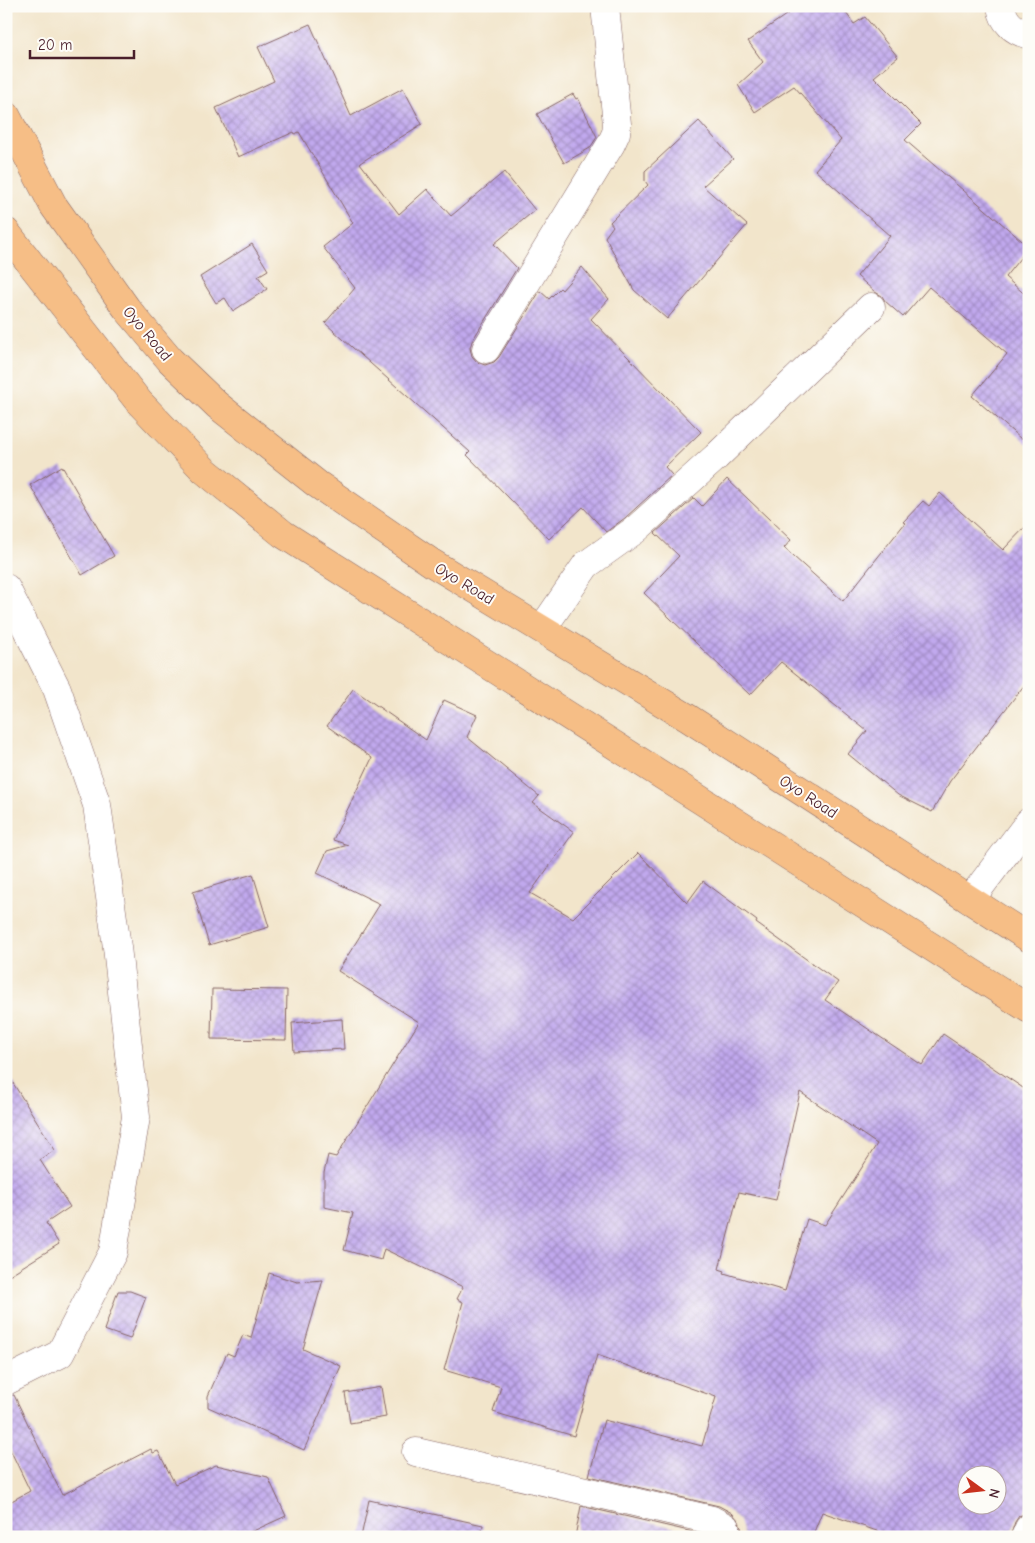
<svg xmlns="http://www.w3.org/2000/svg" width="1035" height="1543" font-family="'Comic Neue',sans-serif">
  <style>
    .building { fill: url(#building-cross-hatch); fill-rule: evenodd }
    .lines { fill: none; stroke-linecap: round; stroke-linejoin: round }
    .minor-casing { stroke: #856463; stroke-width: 29 }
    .major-casing { stroke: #856463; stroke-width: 29 }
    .minor { stroke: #fff; stroke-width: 28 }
    .major { stroke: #f6be86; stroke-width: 28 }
    .labels { text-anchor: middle; stroke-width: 4; stroke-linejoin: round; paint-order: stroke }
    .street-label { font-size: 16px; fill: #4a1f2b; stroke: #fdfcf7 }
  </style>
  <defs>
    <pattern id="building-cross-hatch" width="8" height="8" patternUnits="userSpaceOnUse" patternTransform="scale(1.25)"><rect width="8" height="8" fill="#c1a9ee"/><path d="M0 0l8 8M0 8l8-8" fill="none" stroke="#9f89c1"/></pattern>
  </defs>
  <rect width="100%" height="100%" fill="#fdfcf7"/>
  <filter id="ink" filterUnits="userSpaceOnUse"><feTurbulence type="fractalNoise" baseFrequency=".02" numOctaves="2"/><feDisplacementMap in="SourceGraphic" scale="10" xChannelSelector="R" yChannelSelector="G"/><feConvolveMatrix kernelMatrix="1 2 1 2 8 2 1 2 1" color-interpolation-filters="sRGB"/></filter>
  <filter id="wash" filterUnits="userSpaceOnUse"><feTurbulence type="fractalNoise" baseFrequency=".0096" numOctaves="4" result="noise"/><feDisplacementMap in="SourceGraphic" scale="20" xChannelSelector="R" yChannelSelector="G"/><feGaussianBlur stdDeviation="1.12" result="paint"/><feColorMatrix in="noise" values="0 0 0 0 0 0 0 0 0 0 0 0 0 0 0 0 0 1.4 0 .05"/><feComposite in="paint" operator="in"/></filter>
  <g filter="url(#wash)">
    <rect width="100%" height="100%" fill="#f2e5cb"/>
    <g id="blocks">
      <g class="building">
        <polygon points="799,6 841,6 854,24 865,17 898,57 874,77 921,124 905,140 1029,247 1005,277 1029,298 1029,446 972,396 1007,354 929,287 903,317 885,301 882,296 875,292 857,276 890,236 815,170 841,140 794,86 755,112 738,85 763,62 748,41"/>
        <polygon points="310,24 351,116 403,88 422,124 360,163 399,214 427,189 451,216 504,172 535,210 494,244 517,268 472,341 470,348 472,356 477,362 485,365 494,362 499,357 540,291 549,299 560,288 562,290 582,267 609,299 591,319 701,432 665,467 672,475 625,518 606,532 583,507 549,539 467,455 470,452 325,323 355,288 323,247 353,223 299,132 295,134 294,132 238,157 216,108 274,81 258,47"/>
        <polygon points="573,94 576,99 578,98 597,137 590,148 564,163 537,114"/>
        <polygon points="699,121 733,159 703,186 747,225 667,319 634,290 605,237 613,226 610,222 648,185 645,181 645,171"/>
        <polygon points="252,244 268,270 258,276 267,289 233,311 225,298 216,303 200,277"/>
        <polygon points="62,466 114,556 82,575 30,485"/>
        <polygon points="727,479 791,540 784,548 843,601 905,523 903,522 923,501 929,506 940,493 1003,550 1029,523 1029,679 950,781 932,812 898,795 848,754 867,731 781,662 750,695 644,593 679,556 655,533 694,498 702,506"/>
        <path d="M353 689 426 740 444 700 477 715 467 737 539 796 533 803 574 832 530 893 573 918 638 853 687 903 703 881 757 921 756 923 838 982 825 1000 922 1065 943 1034 1029 1092V1501L1024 1514 1019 1516 1015 1522 1010 1537H894L822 1512 812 1537H744L739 1521 732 1513 719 1506 589 1476 604 1420 702 1446 716 1397 597 1355 574 1436 493 1412 501 1387 444 1370 463 1302 457 1299 463 1287 384 1249 381 1260 344 1250 353 1213 324 1207V1173L328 1155 336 1157 419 1022 338 971 380 904 317 873 327 851 348 845 333 840 372 758 327 726ZM800 1092 877 1144 825 1225 807 1219 785 1291 724 1273 725 1271 719 1269 739 1192 776 1200ZM968 1476H998V1506H968Z"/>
        <polygon points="253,874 269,927 209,945 193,892"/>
        <polygon points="212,989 287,990 286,1040 211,1039"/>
        <polygon points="342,1019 344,1049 294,1052 292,1023"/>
        <polygon points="6,1072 55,1150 40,1160 70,1207 46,1223 59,1244 6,1277"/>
        <polygon points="269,1273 297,1282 323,1280 303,1349 341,1366 304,1450 208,1407 208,1396 227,1353 234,1356 243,1335 251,1338"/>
        <polygon points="118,1291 130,1291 146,1297 130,1339 104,1330"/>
        <polygon points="381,1387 386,1417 350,1423 345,1393"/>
        <polygon points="14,1395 62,1495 151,1449 153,1453 158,1451 175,1484 216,1465 268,1477 286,1516 240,1537 6,1537 6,1504 30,1491 6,1441 6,1396"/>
        <polygon points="369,1500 483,1525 481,1537 361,1537"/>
        <polygon points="581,1506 706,1535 710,1537 575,1537"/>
      </g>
    </g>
  </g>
  <g filter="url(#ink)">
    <use href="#blocks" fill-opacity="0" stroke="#856463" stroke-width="1"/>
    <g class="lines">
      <g class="minor-casing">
        <g id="minor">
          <path d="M1001 6C1003 22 1014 31 1029 35"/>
          <polyline points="486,349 611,144 616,133 617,124 605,6"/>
          <polyline points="6,588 57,689 97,805 117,947 136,1117 113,1252 60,1354 6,1381"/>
          <polyline points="542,629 586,565 635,530 716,457 871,307"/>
          <polyline points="970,900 1029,822"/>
          <polyline points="416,1452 712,1520 725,1527 729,1537"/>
          <polyline points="1025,1537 1029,1528"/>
        </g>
      </g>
      <g class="major-casing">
        <g id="major">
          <polyline points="6,115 53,205 127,309 170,360 217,405 317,484 432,563 688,718 1029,938"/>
          <polyline points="6,232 139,402 204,470 283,534 1029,1009"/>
        </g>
      </g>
      <use href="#minor" class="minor"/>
      <use href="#major" class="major"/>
    </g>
  </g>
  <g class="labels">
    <g class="street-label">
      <text transform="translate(148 333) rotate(50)" y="6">Oyo Road</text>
      <text transform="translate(465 583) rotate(31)" y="6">Oyo Road</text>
      <text transform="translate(809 796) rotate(33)" y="6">Oyo Road</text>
    </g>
  </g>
  <rect width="1035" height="1543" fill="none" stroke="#fdfcf7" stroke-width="25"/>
  <g transform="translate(982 1490) rotate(105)"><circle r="24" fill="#fdfcf7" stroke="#b5a4a5"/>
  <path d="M0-4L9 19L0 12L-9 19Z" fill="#c8321e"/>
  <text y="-8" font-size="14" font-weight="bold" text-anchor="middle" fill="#4a1f2b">N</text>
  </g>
  <path d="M30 50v8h104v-8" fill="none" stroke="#4a1f2b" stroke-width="2.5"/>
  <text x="38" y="50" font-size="15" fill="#4a1f2b" stroke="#fdfcf7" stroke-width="4" paint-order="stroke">20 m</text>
</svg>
